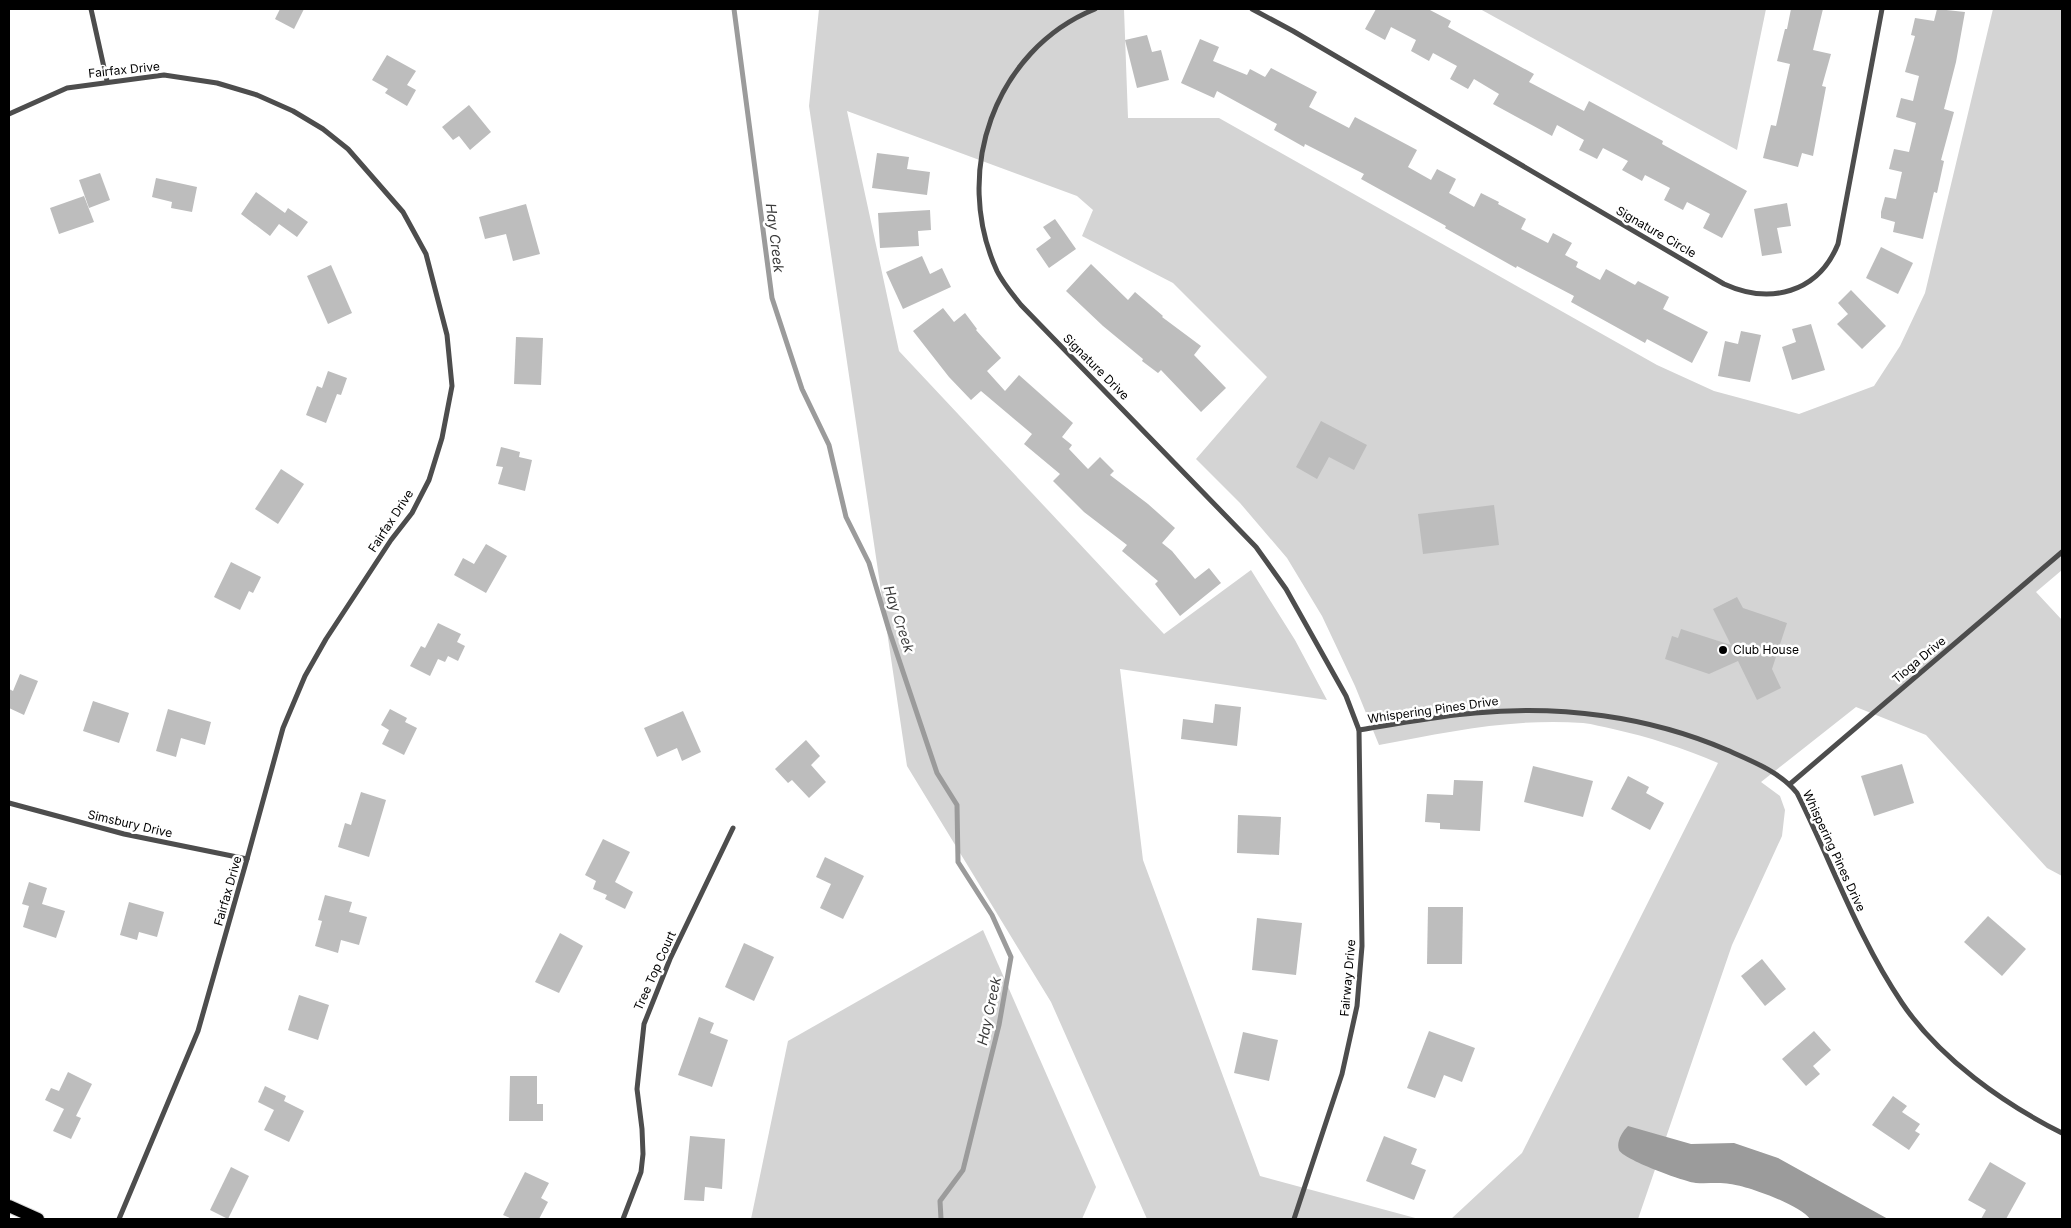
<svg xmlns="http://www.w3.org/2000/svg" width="2071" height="1228" font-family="Inter,sans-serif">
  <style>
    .green { fill: #d4d4d4 }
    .water { fill: #9b9b9b }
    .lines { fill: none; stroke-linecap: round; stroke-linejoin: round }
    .stream { stroke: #9b9b9b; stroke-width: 5 }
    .building { fill: #bdbdbd }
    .primary-casing { stroke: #dbdbdb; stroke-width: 14 }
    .minor { stroke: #4d4d4d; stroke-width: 5 }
    .primary { stroke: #000; stroke-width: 12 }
    .poi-dot { fill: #000; stroke: #fff; stroke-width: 2 }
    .labels { text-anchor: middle; stroke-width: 5; stroke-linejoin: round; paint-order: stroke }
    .street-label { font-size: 12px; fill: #000; stroke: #fff }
    .poi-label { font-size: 12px; fill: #000; stroke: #fff; text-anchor: start }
    .water-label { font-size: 14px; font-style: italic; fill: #3c3c3c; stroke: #fff }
  </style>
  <rect width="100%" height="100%" fill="#fff"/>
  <g class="green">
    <path d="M819 9H1124L1128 118H1219L1657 365 1714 391 1799 414 1874 386 1900 346 1925 293 1993 9H2062V570L2036 592 2062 620V876L2047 868 1926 735 1856 707 1761 782 1780 796 1785 810 1782 836 1732 945 1638 1219H1451L1522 1153 1718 763C1683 748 1649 737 1613 729 1603 727 1593 724 1583 723 1512 718 1448 732 1379 745L1355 686 1322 616 1287 558 1240 503 1196 459 1267 377 1173 283 1082 236 1093 210 1077 196 847 111 899 351 1164 634 1251 570 1295 640 1327 700 1120 669 1143 860 1260 1176 1419 1219H1147L1051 1002 907 766 809 106Z"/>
    <polygon points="1480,9 1766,9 1737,150"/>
    <polygon points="983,930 1096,1187 1082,1219 751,1219 788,1041"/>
  </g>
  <path class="water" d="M1628 1126 1691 1144 1734 1143 1778 1158 1888 1219H1810C1800 1205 1748 1186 1730 1184 1719 1182 1707 1184 1696 1183 1685 1182 1622 1159 1619 1150 1616 1142 1622 1132 1628 1126Z"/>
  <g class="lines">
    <polyline class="stream" points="734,9 772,298 802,389 829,445 846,517 869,563 889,630 937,773 957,805 958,862 992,915 1011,957 999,1025 963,1170 940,1201 941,1219"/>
  </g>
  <g class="building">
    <polygon points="280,9 304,9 294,29 275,19"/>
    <polygon points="1376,9 1428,9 1451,21 1448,27 1534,74 1529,82 1584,111 1589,101 1663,141 1662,144 1747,191 1722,238 1703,228 1710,214 1687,202 1683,210 1664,200 1670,188 1645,175 1642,181 1622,170 1628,161 1603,148 1597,159 1579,150 1584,140 1557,125 1552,136 1493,104 1499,94 1474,79 1468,89 1450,79 1457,66 1433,53 1429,61 1411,51 1416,40 1391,27 1385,40 1365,29"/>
    <polygon points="1791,9 1823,9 1813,50 1831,54 1822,86 1826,87 1813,156 1802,153 1798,167 1763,158 1771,125 1776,126 1790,64 1777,61 1785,29 1787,29"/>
    <polygon points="1937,9 1965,12 1956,62 1944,109 1954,112 1941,160 1944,161 1937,193 1934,192 1923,239 1893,232 1895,222 1881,218 1881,212 1885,197 1896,199 1902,172 1889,169 1894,149 1909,152 1916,123 1896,117 1901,98 1913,101 1919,76 1905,72 1915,36 1911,35 1915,18 1934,21"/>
    <polygon points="1147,35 1152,52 1161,50 1169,80 1137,88 1125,40"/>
    <polygon points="1200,39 1219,47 1213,61 1247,75 1250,69 1265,77 1271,68 1317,92 1309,107 1349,128 1355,117 1417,150 1408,167 1431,180 1437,169 1456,179 1449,193 1474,207 1481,193 1499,202 1498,204 1526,219 1521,229 1548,243 1553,233 1572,243 1565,255 1578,262 1576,267 1600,280 1606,269 1635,285 1638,281 1669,297 1663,309 1708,332 1692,363 1647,339 1645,343 1571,302 1574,296 1517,266 1516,268 1445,228 1446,226 1361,179 1364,174 1305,144 1304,147 1274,130 1277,124 1217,91 1214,98 1181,83"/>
    <polygon points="387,55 416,71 407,85 416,90 407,106 385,93 388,89 372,80"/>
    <polygon points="469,105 491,132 470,150 459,136 453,140 442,127"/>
    <polygon points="877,153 909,157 907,169 930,172 927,195 872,188"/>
    <polygon points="100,173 110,200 89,208 79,180"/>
    <polygon points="156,178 197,187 192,212 171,208 172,202 152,197"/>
    <polygon points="256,192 285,213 288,208 308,222 297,237 279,224 270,236 241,214"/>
    <polygon points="84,196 94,222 59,234 50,208"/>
    <polygon points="1787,203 1791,226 1777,228 1782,253 1762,256 1754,209"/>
    <polygon points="526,204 540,254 513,261 506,234 485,239 479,217"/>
    <polygon points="930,210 931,230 918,231 919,246 880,248 878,213"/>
    <polygon points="1055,219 1076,249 1049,268 1036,249 1051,238 1043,227"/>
    <polygon points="1881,247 1913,263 1898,294 1866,278"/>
    <polygon points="922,256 930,274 942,268 951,287 903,309 886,272"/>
    <polygon points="1091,264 1128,300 1135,292 1163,316 1162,317 1201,346 1194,355 1226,388 1201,412 1161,370 1158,373 1142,361 1143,359 1103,326 1066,291"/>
    <polygon points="331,265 352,313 328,324 307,276"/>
    <polygon points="1851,290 1886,326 1862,349 1837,324 1848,314 1838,303"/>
    <polygon points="943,308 954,322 965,313 977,329 976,330 1001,358 987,371 1005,391 1019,375 1073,423 1062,437 1072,445 1069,449 1088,469 1100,457 1114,471 1110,475 1148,504 1175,528 1162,543 1172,551 1195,579 1209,568 1221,583 1180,616 1155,584 1158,581 1122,551 1127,545 1084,512 1053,481 1060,474 1024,444 1032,434 981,391 971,400 949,377 913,331"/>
    <polygon points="1811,324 1825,370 1792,380 1782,347 1796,342 1792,329"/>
    <polygon points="1741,331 1761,335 1750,382 1718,376 1725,341 1738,344"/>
    <polygon points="516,337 543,338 541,385 514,384"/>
    <polygon points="328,371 347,378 341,395 337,394 326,423 306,415 317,386 322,388"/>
    <polygon points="1321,421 1367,445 1354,470 1329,457 1317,479 1296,467"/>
    <polygon points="501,447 520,452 519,457 532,460 525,491 498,484 503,467 496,466"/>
    <polygon points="281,469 304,484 278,524 255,509"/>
    <polygon points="1494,505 1499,545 1423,554 1418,514"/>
    <polygon points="486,544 507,556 486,593 454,575 463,558 474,564"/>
    <polygon points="231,562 261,577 253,593 249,591 240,610 214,597"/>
    <polygon points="1737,597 1743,608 1787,623 1772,669 1781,688 1757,700 1738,661 1709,674 1665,659 1672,636 1678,638 1681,629 1731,645 1713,609"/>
    <polygon points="438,623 461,634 457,642 465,646 458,661 448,656 445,662 438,659 430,676 410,666 421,646 425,648"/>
    <polygon points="20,674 38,681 24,715 9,708 9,689 13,691"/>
    <polygon points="93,701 129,713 119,743 83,731"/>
    <polygon points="1215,704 1241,707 1237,746 1181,739 1183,719 1213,723"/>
    <polygon points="168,709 211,722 205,745 181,738 176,757 156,751"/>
    <polygon points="390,709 407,718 405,722 417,728 404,755 382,744 389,730 381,725"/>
    <polygon points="683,711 701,752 682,761 677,748 657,757 644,728"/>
    <polygon points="806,740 820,756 811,765 826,782 809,798 792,780 788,783 775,769"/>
    <polygon points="1902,764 1914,803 1874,816 1861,776"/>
    <polygon points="1533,766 1593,781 1583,817 1524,802"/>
    <polygon points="1628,776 1649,787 1646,793 1664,803 1650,830 1611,809"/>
    <polygon points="1454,780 1483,781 1480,831 1440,829 1440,823 1425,822 1427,794 1453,795"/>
    <polygon points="361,792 386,800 369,857 338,847 345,823 351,825"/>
    <polygon points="1238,815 1281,817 1279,855 1237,853"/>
    <polygon points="603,839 630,852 615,882 633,892 625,909 605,899 607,895 593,889 596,881 585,875"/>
    <polygon points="825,857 864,876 843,919 820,908 831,884 816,877"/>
    <polygon points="29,882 47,888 42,904 65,911 56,938 23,927 29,906 22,904"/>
    <polygon points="325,895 352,902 349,912 367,917 359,945 341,940 338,953 315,946 322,921 318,920"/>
    <polygon points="129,902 164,912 157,937 139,932 137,940 120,935"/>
    <polygon points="1428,907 1463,907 1462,964 1427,964"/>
    <polygon points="1988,916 2026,949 2002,976 1964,942"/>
    <polygon points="1257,918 1302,923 1296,975 1252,970"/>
    <polygon points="560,933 583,946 559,993 535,982"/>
    <polygon points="744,943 774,957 754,1001 725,987"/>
    <polygon points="1762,959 1786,989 1765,1006 1741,976"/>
    <polygon points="299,995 329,1005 318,1040 288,1030"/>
    <polygon points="699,1017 714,1023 710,1033 728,1040 712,1087 678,1075"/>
    <polygon points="1429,1031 1475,1048 1462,1082 1444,1075 1435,1098 1407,1088"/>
    <polygon points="1814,1031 1831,1050 1813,1066 1820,1074 1806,1086 1782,1059"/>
    <polygon points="1243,1032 1278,1040 1269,1081 1234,1073"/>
    <polygon points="68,1072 92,1084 76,1116 81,1118 71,1139 53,1131 64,1109 45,1100 51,1088 59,1091"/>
    <polygon points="510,1076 537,1076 537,1104 543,1104 543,1121 509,1121"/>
    <polygon points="265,1086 286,1096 284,1101 304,1111 289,1142 264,1130 274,1110 258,1102"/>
    <polygon points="1893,1096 1907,1106 1902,1112 1920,1124 1915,1131 1920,1134 1909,1150 1872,1125"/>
    <polygon points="690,1136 725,1139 722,1189 705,1187 704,1201 684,1200"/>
    <polygon points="1384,1136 1417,1149 1411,1164 1426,1170 1414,1200 1366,1181"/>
    <polygon points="1990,1162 2026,1183 2006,1219 1981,1219 1986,1210 1968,1200"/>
    <polygon points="231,1167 249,1176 228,1219 210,1210"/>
    <polygon points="525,1172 549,1183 541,1198 548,1202 539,1219 512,1219 503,1215"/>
  </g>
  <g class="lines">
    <g class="primary-casing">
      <polyline id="primary" points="9,1206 38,1219"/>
    </g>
    <g class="minor">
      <polyline points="91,9 107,81"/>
      <path d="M1095 9C994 50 952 173 997 271 1003 283 1012 294 1021 305L1256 547 1286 589 1346 696 1359 730 1362 946 1357 1006 1342 1074 1294 1219"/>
      <path d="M1252 9 1293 31 1724 284C1770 305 1818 293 1838 244L1882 9"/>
      <polyline points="9,114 67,88 164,75 217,83 257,95 293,111 323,129 348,149 403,212 426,254 447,335 452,386 442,438 429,480 412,513 391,540 326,639 305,676 283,728 247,859 198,1031 119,1219"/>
      <path d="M1359 730C1398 724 1436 716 1475 713 1560 705 1648 716 1727 750 1752 761 1780 772 1797 793 1832 863 1858 938 1902 1003 1939 1058 2004 1104 2062 1133"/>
      <polyline points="1790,784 2062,552"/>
      <polyline points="9,803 124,834 247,859"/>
      <polyline points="623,1219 641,1172 643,1154 642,1129 637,1089 644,1024 670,959 733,828"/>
    </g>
    <use href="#primary" class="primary"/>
  </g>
  <circle class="poi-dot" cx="1723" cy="650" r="5"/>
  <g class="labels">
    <g class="street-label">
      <text transform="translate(124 70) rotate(-6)" y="4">Fairfax Drive</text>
      <text transform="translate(1656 232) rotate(30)" y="4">Signature Circle</text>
      <text transform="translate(1096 367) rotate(45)" y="4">Signature Drive</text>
      <text transform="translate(391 521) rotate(-57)" y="4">Fairfax Drive</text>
      <text transform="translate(1919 660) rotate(-40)" y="4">Tioga Drive</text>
      <text transform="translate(1433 710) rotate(-8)" y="4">Whispering Pines Drive</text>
      <text transform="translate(130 824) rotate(13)" y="4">Simsbury Drive</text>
      <text transform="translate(1834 851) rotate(65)" y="4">Whispering Pines Drive</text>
      <text transform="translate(228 891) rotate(-74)" y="4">Fairfax Drive</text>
      <text transform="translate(655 971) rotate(-66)" y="4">Tree Top Court</text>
      <text transform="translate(1348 978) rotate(-85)" y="4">Fairway Drive</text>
    </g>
    <g class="poi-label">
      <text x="1733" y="654">Club House</text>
    </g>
    <g class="water-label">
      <text transform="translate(775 238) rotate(83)" y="5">Hay Creek</text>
      <text transform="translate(899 619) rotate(72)" y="5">Hay Creek</text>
      <text transform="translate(989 1011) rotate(-78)" y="5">Hay Creek</text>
    </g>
  </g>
  <rect width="2071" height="1228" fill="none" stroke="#000000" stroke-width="20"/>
</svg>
